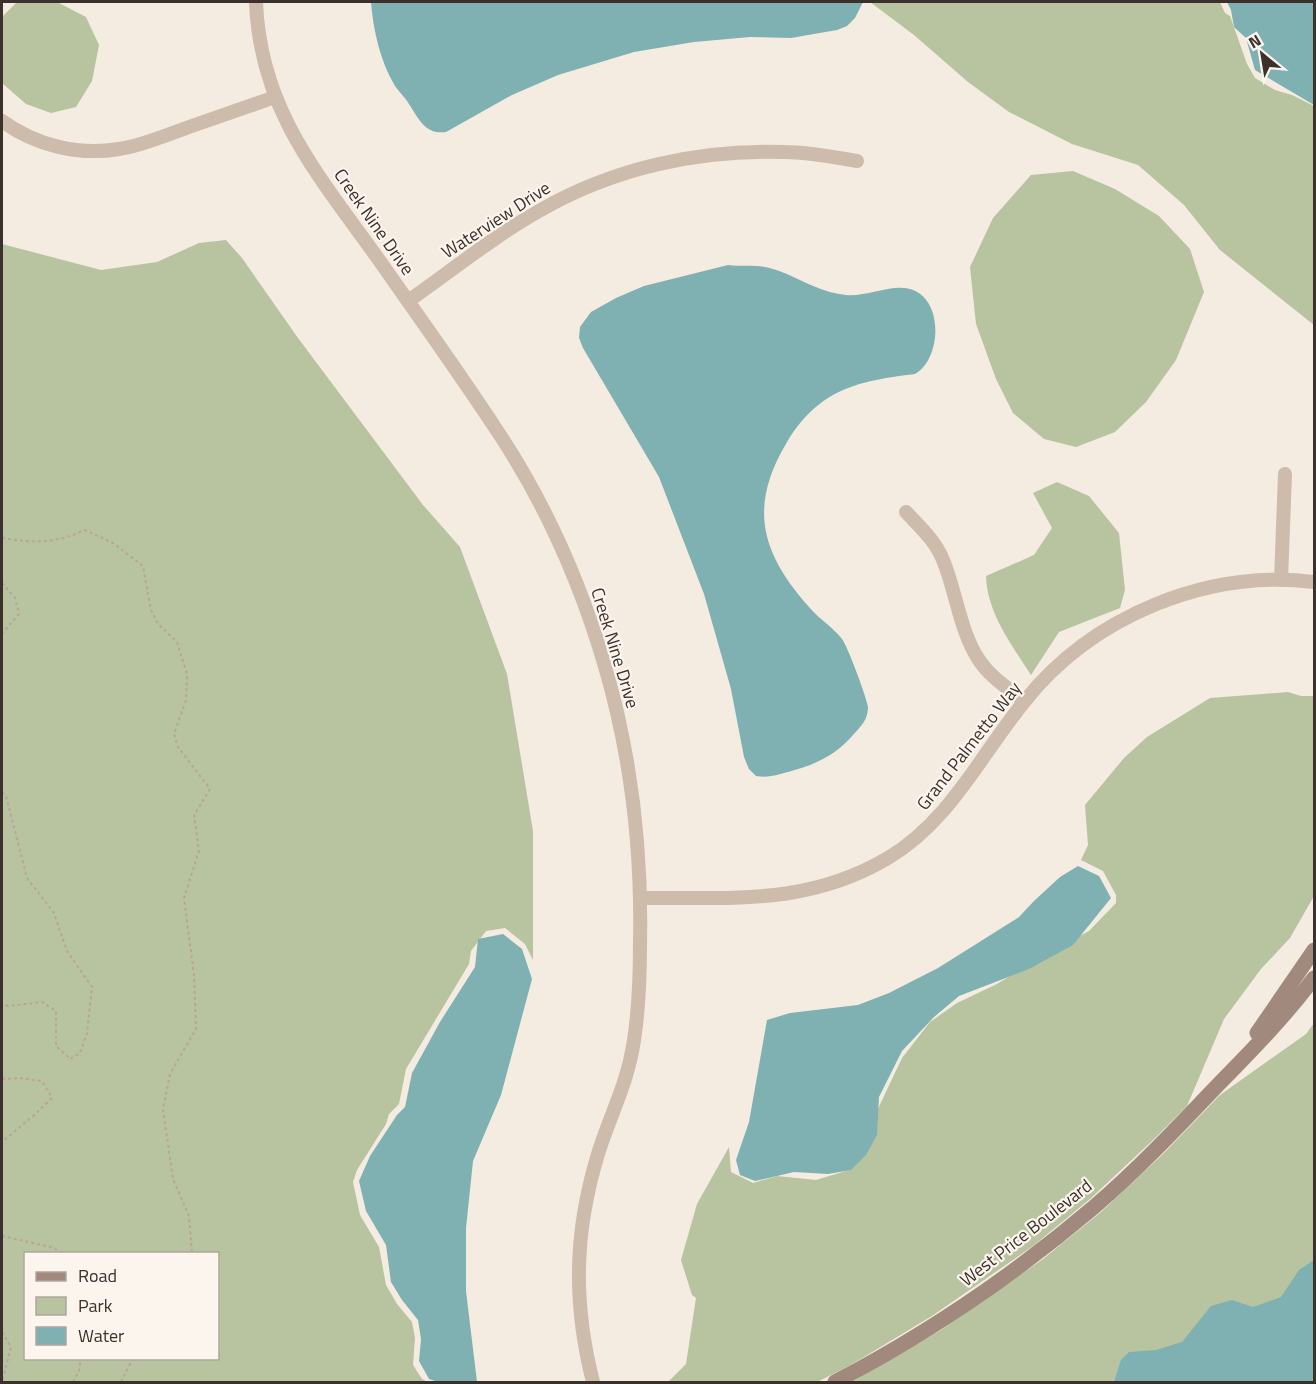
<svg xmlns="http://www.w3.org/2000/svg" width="1316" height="1384" font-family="'Titillium Web',sans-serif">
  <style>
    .green { fill: #b8c4a0; fill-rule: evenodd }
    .water { fill: #7fb0b2 }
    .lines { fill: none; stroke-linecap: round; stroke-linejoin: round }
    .path { stroke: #b9a596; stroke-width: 2; stroke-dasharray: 3 3; stroke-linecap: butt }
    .street { stroke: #cdbbac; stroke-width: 14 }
    .secondary { stroke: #a18a7d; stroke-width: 15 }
    .labels { text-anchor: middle; stroke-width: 4.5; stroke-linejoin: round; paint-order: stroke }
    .street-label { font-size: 18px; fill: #3b302b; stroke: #fbf5ee }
  </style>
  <rect width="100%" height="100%" fill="#f4ebe1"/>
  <g class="green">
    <polygon points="17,2 57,2 86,17 99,45 92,81 76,107 51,113 26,104 2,83 2,17"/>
    <polygon points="870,2 1220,2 1225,13 1230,16 1247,64 1255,78 1275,90 1292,95 1314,106 1314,325 1220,250 1184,205 1138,165 1072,144 1009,112 968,82 914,35"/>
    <polygon points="1073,171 1115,189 1159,216 1190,249 1204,292 1176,360 1146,402 1115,432 1076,447 1044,439 1013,413 996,379 976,324 970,267 993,218 1031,175"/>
    <path d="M226 240 242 258 298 338 423 505 460 547 507 674 533 831V960L525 944 505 928 486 931 471 951 469 964 406 1069 399 1104 389 1114 386 1124 357 1170 353 1182 360 1215 379 1247 386 1285 397 1304 412 1322 415 1338 413 1365 422 1379 428 1382H2V244L101 270 157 262 199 243ZM26 1254H218V1358H26Z"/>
    <path d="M1057 482 1089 496 1119 533 1125 590 1120 608 1059 632 1031 675C1012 645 987 613 986 576L1034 555 1052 528 1033 493Z"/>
    <polygon points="1288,692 1301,696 1314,696 1314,896 1290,938 1261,969 1224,1019 1187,1106 1152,1141 1090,1199 1033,1246 932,1316 849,1366 817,1382 668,1382 686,1364 696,1298 692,1295 681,1260 697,1204 729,1147 731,1172 753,1183 777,1176 816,1180 849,1170 902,1058 930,1022 957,1003 997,984 1053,950 1089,931 1116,903 1116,895 1103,871 1081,860 1088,845 1085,805 1124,758 1147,737 1210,698"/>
    <polygon points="1314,1023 1314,1381 1313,1382 852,1382 941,1330 1043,1259 1101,1212 1163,1154 1220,1095 1306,1034"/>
  </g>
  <g class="water">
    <path d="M371 2H863L855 18 847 26 837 30 791 38 750 37 694 42 634 52 558 75 512 95 446 132C425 135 419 119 409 104 405 97 399 92 395 86 380 61 373 29 371 2Z"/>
    <polygon points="1227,2 1314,2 1314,105 1255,70 1246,38 1234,27 1231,10"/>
    <path d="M728 265C743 267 759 264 773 269 799 277 817 292 846 295 868 297 894 282 913 290 944 302 941 359 915 374 858 381 819 389 787 442 748 507 761 553 809 607 819 619 833 627 842 639 848 647 866 696 868 707 868 720 861 726 853 735 835 756 814 765 788 772 776 775 769 778 756 776L749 769 744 757 731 689 704 594 659 477 583 348 579 338 580 327 591 312 616 298 644 286Z"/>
    <polygon points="1078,866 1099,876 1111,898 1073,945 1029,969 959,996 934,1017 902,1051 879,1097 877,1135 866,1155 851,1170 828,1174 794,1172 755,1181 740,1175 736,1160 749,1122 767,1020 790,1013 858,1005 889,993 938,968 1019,917 1034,901 1060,877"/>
    <polygon points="503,934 522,949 532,979 501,1095 473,1161 466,1228 466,1291 477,1382 438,1382 429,1379 419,1361 421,1339 418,1320 402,1300 391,1282 386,1245 366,1211 359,1181 370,1156 397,1115 405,1107 412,1073 440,1022 475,967 478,939"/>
    <polygon points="1314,1260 1314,1382 1114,1382 1121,1360 1129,1352 1156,1350 1182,1342 1211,1306 1232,1300 1253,1307 1281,1297 1299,1270"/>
  </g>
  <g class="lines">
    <g class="path">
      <path d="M2 538C35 543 54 544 85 530L113 543 143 566 151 610 158 624 177 642 187 674 186 700 174 734 178 747 210 789 194 815 199 851 184 898 194 975 196 1029 170 1074 163 1109 173 1179 189 1216 192 1254"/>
      <polyline points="2,583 15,598 19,614 2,634"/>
      <polyline points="2,792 6,796 27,878 54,913 67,951 92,987 87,1033 80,1053 70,1059 56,1046 56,1011 42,1002 8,1006 2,1004"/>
      <polyline points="2,1079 20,1078 42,1081 52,1098 33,1116 2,1142"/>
      <polyline points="2,1236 51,1247 65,1254"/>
      <polyline points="2,1332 11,1347 2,1382"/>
      <polyline points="73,1382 79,1371 81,1358"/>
      <polyline points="121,1382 133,1358"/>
    </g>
    <g class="street">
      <path d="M256 2C260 110 319 176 379 260 419 317 460 374 498 432 545 503 580 582 604 663 631 754 642 849 640 943 640 976 639 1008 634 1040 628 1083 610 1115 598 1154 574 1233 573 1303 593 1382"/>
      <path d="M2 121C35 145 78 156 119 149 142 146 166 135 189 127 217 117 246 107 275 97"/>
      <path d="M408 301C451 271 493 237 539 211 613 168 700 149 785 152 809 152 833 157 857 161"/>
      <path d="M906 512C920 527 935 540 943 560 956 591 960 632 979 660 990 677 1009 689 1024 701"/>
      <polyline points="1281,580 1285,474"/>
      <path d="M641 898C731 897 807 906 888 858 950 821 980 756 1024 702 1092 616 1207 569 1314 582"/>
    </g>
    <g class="secondary">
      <polyline points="1257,1033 1314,950"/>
      <path d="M835 1382C927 1334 1014 1275 1094 1207 1137 1170 1175 1130 1214 1089 1249 1053 1284 1018 1314 978"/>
    </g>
  </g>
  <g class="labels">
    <g class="street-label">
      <text transform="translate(496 220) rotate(-33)" y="6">Waterview Drive</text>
      <text transform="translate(374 222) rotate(55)" y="6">Creek Nine Drive</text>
      <text transform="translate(615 648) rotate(73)" y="6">Creek Nine Drive</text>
      <text transform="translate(969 746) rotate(-52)" y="6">Grand Palmetto Way</text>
      <text transform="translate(1026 1233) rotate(-38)" y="6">West Price Boulevard</text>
    </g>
  </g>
  <rect width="1316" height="1384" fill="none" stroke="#3b302b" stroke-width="6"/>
  <rect x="24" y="1252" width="195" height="108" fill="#fbf5ee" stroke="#aea6a0" stroke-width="1.5"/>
  <rect x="36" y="1272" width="30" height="9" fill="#a18a7d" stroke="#aea6a0" stroke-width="1.5"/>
  <text x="78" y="1282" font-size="18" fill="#3b302b">Road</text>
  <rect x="36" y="1297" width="30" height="18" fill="#b8c4a0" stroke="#aea6a0" stroke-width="1.5"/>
  <text x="78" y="1312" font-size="18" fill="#3b302b">Park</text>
  <rect x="36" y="1327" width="30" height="18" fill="#7fb0b2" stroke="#aea6a0" stroke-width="1.5"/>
  <text x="78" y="1342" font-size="18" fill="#3b302b">Water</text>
  <g transform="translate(1262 54) rotate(330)" stroke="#fbf5ee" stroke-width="4.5" paint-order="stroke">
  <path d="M0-4.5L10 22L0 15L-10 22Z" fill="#3b302b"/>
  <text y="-9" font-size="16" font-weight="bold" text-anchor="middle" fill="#3b302b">N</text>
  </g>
</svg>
